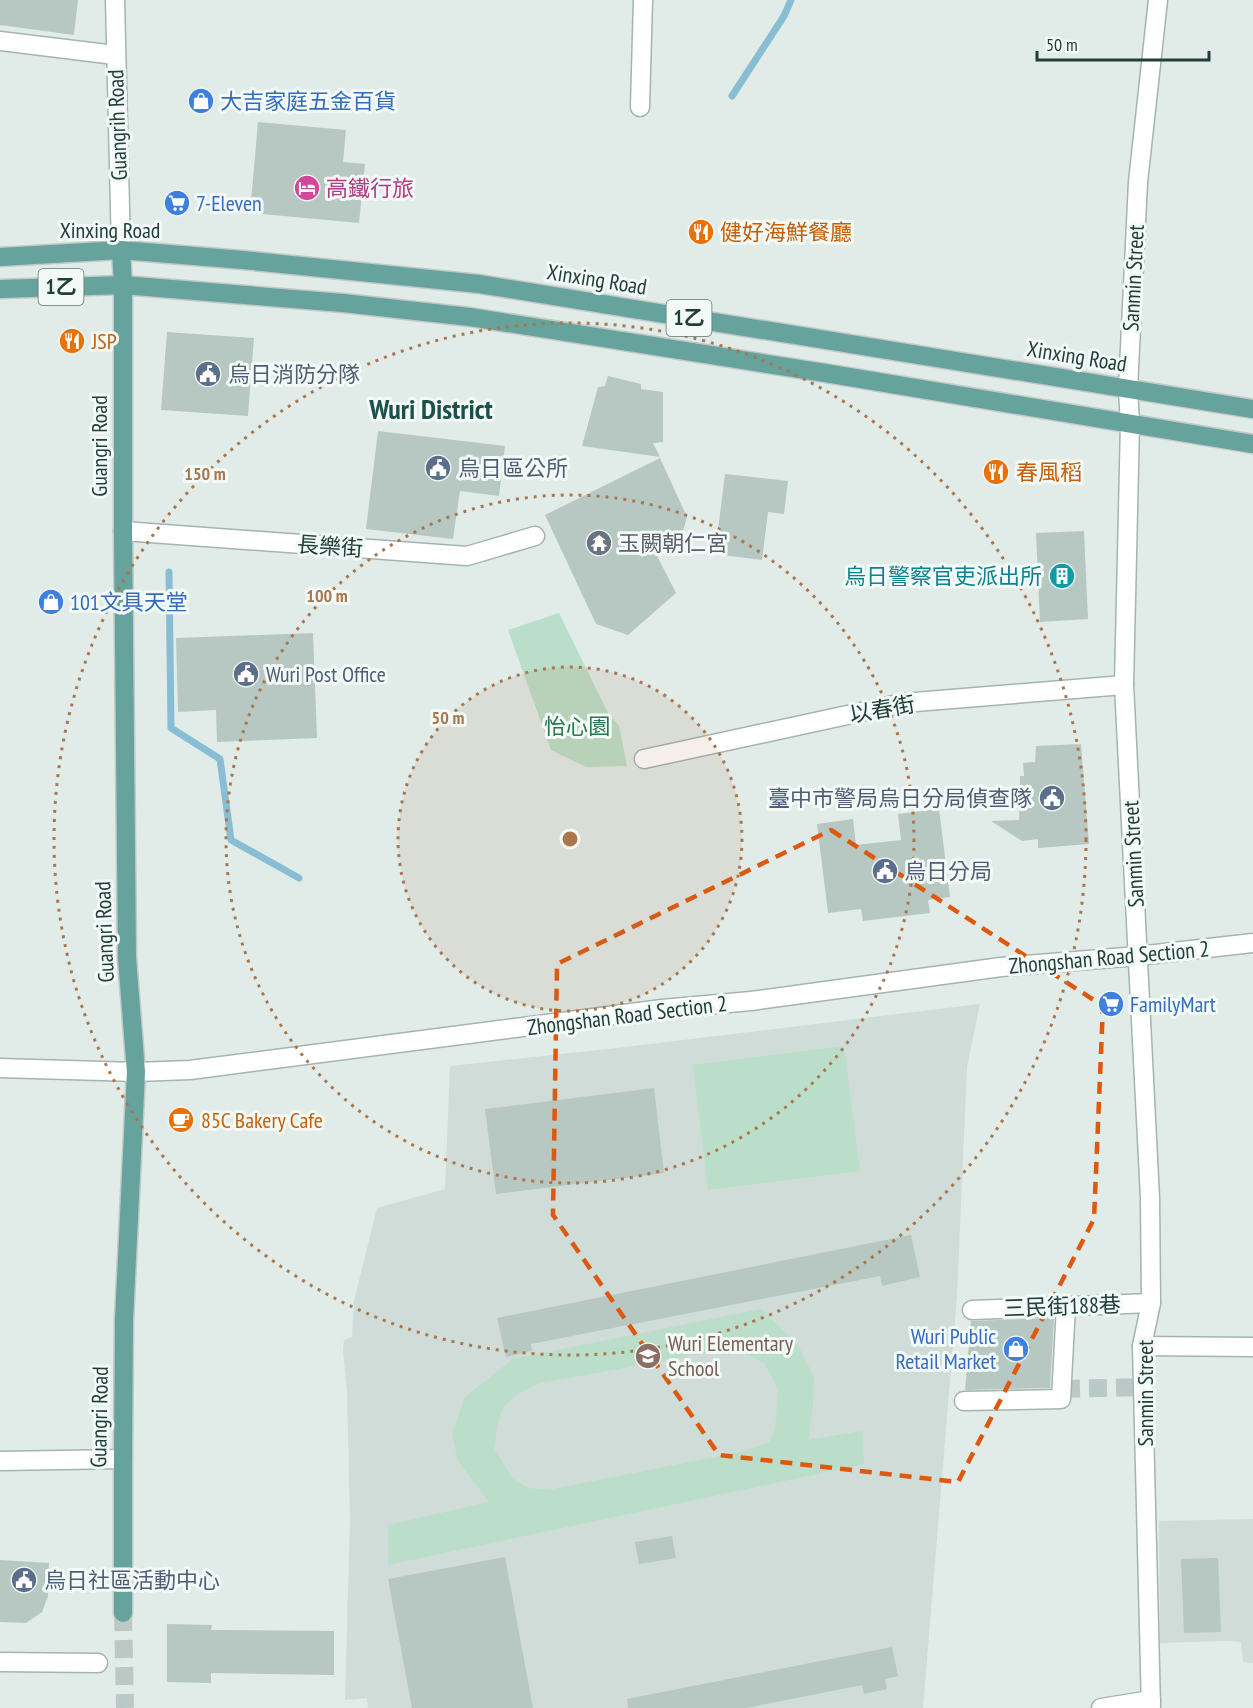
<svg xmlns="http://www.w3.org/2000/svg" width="1253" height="1708" font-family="'PT Sans Narrow','Noto Sans TC',sans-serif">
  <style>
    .built { fill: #cfdcd8 }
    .green { fill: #badec9; fill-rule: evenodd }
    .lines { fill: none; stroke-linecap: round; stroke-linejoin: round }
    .stream { stroke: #88bdd3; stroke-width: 7 }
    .building { fill: #b7c7c2 }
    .minor-tunnel { stroke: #bbc9c6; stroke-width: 18; stroke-dasharray: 18 9; stroke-linecap: butt }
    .major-tunnel { stroke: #bbc9c6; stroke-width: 18; stroke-dasharray: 18 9; stroke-linecap: butt }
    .minor-casing { stroke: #a4b4b1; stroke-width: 21 }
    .major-casing { stroke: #c1c9c8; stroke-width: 21 }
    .minor { stroke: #fff; stroke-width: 18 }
    .major { stroke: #65a39c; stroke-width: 18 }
    .marked { fill: none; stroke: #de580e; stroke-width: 4.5; stroke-dasharray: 12 8; stroke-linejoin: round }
    .ring { fill: none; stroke: #ab764c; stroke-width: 3; stroke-dasharray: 3 6 }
    .labels { text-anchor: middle; stroke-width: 6; stroke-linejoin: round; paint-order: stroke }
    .shield { fill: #f2f9f6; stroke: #607672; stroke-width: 1.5 }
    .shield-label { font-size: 21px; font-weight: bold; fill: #213e3a }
    .shop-label { font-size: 22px; fill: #366cbe; stroke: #f2f9f6; text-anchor: start }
    .street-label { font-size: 22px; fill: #213e3a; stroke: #f2f9f6 }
    .hotel-label { font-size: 22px; fill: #b23c85; stroke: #f2f9f6; text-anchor: start }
    .food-label { font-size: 22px; fill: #c56008; stroke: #f2f9f6; text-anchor: start }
    .service-label { font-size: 22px; fill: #4e5e75; stroke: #f2f9f6; text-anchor: start }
    .worship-label { font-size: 22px; fill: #5b616d; stroke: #f2f9f6; text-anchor: start }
    .culture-label { font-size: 22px; fill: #0d838f; stroke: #f2f9f6; text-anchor: end }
    .park-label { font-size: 22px; fill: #2a7552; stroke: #f2f9f6 }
    .education-label { font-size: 22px; fill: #785e54; stroke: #f2f9f6; text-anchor: start }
    .district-label { font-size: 28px; font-weight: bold; fill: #1c504b; stroke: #f2f9f6 }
    .centre { fill: #ab764c; stroke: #f2f9f6; stroke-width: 3 }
    .ring-label { font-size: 18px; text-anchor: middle; font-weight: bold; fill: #ab764c; stroke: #f2f9f6; stroke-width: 6; stroke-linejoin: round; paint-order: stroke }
  </style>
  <rect width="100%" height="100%" fill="#e1ece9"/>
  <g class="built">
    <polygon points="980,1004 967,1067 957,1296 923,1708 368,1708 367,1698 345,1700 350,1519 347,1393 343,1350 344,1340 352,1337 354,1301 377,1208 445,1189 450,1066 617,1048"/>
    <polygon points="1253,1519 1253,1663 1243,1662 1241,1642 1228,1641 1160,1643 1159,1521"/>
  </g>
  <g class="green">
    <polygon points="559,613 608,713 619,726 627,766 586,767 551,750 508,630"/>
    <polygon points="844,1046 860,1171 708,1190 693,1065"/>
    <path d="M761 1309 798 1345 814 1377 813 1406 808 1440 862 1431 864 1464 388 1565V1525L489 1502 458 1461 452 1434 465 1397 513 1359ZM735 1348 764 1363 773 1378 778 1392 775 1430 769 1442 745 1451 548 1490 528 1488 513 1479 494 1448 498 1424 503 1407 516 1395 540 1383Z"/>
  </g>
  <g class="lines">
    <g class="stream">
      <polyline points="732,96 784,16 791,0"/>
      <polyline points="169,572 171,728 220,759 231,840 299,878"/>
    </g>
  </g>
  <g class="building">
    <polygon points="0,0 78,0 74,35 0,25"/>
    <polygon points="258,122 346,130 343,162 365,164 359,223 250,213"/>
    <polygon points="167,332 254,338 248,416 161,410"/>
    <polygon points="608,376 641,384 641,389 663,392 663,442 653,443 660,457 582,446 598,387 605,386"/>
    <polygon points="378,431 505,446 499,496 460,491 453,539 366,529"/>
    <polygon points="660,458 687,517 684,528 674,543 655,552 676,593 628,635 596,624 545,515"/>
    <polygon points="725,474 788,481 784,514 768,512 762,560 715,554"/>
    <polygon points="1084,531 1088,619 1040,622 1036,533"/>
    <polygon points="313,633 317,738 217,742 216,710 178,712 176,638"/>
    <polygon points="1081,744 1089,844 1038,848 1038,839 1022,841 991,821 1019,820 1020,776 1024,776 1023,763 1035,762 1036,746"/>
    <polygon points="939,809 950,897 928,900 930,913 863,921 861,909 828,913 817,824 853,819 856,845 901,840 898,814"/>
    <polygon points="654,1088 664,1173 496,1194 485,1109"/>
    <polygon points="911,1235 920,1277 882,1286 880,1276 531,1344 532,1351 506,1357 497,1318"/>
    <polygon points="1054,1318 1050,1388 965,1390 971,1321"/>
    <polygon points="672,1536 676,1558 639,1564 635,1542"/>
    <polygon points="505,1557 533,1708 412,1708 388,1579"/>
    <polygon points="1218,1558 1221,1632 1184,1633 1181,1559"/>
    <polygon points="0,1560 49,1563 48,1596 42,1612 26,1623 0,1622"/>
    <polygon points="167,1624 212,1625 211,1630 334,1631 334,1675 211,1673 211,1683 167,1682"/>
    <polygon points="892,1647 898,1676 885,1679 887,1689 864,1694 862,1685 746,1708 628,1708 627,1699"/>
  </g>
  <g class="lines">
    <polyline class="minor-tunnel" points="1062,1389 1143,1387"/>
    <polyline class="major-tunnel" points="123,1613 125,1708"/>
    <g class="minor-casing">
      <g id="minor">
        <polyline points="115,0 121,250"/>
        <polyline points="0,41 115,55"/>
        <polyline points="640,107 643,0"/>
        <polyline points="123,531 467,556 535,536"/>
        <polyline points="644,759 903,703 1124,685"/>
        <polyline points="0,1068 136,1072 190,1070 662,1009 751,1001 1001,967 1138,956 1253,943"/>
        <polyline points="972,1310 1151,1303"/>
        <polyline points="1142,1346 1253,1347"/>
        <polyline points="964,1401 1061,1399 1066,1306"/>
        <polyline points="0,1461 123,1459"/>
        <polyline points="0,1662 98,1663"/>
        <polyline points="1101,1708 1151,1700"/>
        <polyline points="1151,1708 1142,1346 1151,1303 1150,1198 1124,685 1130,423 1128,389 1138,182 1158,0"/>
      </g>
    </g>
    <g class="major-casing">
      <g id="major">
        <polyline points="121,250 123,285 123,531 127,958 136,1072 124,1320 123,1459 123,1613"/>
        <polyline points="0,257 121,250 243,260 479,284 1253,409"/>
        <polyline points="0,289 123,285 343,303 470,317 825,373 1253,444"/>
      </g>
    </g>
    <use href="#minor" class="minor"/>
    <use href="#major" class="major"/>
  </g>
  <path class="marked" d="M831 830 1103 1006 1094 1219 958 1482 719 1455 553 1215 557 964Z"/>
  <circle cx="570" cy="839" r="172" fill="#ab764c" fill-opacity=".12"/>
  <g class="ring">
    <circle cx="570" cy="839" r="172"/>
    <circle cx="570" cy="839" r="344"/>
    <circle cx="570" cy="839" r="516"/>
  </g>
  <defs>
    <g id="shop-disc" transform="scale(1.35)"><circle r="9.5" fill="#3f7fe0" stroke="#f2f9f6"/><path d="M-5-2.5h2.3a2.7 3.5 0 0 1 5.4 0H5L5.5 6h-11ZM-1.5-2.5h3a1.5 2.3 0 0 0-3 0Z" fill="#fff"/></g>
    <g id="hotel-disc" transform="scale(1.35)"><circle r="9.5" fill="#d1479c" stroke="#f2f9f6"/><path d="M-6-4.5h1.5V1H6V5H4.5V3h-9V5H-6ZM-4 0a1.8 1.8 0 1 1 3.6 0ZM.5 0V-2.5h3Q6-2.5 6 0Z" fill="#fff"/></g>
    <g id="supermarket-disc" transform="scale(1.35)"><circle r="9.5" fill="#3f7fe0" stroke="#f2f9f6"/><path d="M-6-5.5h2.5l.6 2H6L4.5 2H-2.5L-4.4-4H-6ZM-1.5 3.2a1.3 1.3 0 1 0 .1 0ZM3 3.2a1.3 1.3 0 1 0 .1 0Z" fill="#fff"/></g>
    <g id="restaurant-disc" transform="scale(1.35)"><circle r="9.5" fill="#e8710a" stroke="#f2f9f6"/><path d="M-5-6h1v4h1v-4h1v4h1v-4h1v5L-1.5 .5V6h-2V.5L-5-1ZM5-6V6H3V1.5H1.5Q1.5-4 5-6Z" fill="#fff"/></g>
    <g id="civic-disc" transform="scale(1.35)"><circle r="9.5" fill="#5c6f8a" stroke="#f2f9f6"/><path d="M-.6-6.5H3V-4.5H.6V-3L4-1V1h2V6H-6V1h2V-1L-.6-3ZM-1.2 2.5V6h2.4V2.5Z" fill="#fff"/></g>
    <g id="temple-disc" transform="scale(1.35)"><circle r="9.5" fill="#6b7280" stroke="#f2f9f6"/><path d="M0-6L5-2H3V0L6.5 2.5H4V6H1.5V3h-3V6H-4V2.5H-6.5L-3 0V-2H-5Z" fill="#fff"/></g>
    <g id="building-disc" transform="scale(1.35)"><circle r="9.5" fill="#0f9aa8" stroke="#f2f9f6"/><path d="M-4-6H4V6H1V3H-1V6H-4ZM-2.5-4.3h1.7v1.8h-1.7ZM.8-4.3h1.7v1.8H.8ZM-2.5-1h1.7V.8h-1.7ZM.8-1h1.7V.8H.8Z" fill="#fff"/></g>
    <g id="cafe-disc" transform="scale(1.35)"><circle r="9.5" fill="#e8710a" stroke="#f2f9f6"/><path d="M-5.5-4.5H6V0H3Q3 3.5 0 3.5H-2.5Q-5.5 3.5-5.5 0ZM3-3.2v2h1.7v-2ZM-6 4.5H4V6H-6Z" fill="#fff"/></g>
    <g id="school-disc" transform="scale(1.35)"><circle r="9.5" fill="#8d6e63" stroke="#f2f9f6"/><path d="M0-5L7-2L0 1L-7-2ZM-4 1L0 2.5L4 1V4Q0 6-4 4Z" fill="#fff"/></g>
  </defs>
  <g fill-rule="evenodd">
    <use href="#shop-disc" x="201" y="101"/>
    <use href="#hotel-disc" x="307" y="188"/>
    <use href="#supermarket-disc" x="177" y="203"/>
    <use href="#restaurant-disc" x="701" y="232"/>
    <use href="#restaurant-disc" x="72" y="341"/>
    <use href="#civic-disc" x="208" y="374"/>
    <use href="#civic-disc" x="438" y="468"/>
    <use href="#restaurant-disc" x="996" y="472"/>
    <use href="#temple-disc" x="599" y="543"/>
    <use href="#building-disc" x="1062" y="576"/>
    <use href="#shop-disc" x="51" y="602"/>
    <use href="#civic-disc" x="246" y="674"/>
    <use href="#civic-disc" x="1052" y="798"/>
    <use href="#civic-disc" x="885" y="871"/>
    <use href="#supermarket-disc" x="1111" y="1004"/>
    <use href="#cafe-disc" x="181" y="1120"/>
    <use href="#shop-disc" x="1016" y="1349"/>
    <use href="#school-disc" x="648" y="1356"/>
    <use href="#civic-disc" x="24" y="1580"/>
  </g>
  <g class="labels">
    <g class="shield">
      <rect x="38.5" y="269" width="45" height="36" rx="4.5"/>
      <rect x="666.5" y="300" width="45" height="36" rx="4.5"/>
    </g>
    <g class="shield-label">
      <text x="61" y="294">1乙</text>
      <text x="689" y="325">1乙</text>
    </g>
    <g class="shop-label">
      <text x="220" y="109">大吉家庭五金百貨</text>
      <text x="196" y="211">7-Eleven</text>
      <text x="70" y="610">101文具天堂</text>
      <text x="1130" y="1012">FamilyMart</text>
      <text x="996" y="1344" text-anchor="end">Wuri Public<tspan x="996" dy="25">Retail Market</tspan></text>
    </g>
    <g class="street-label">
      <text transform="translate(117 125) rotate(-92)" y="8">Guangrih Road</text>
      <text x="110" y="238">Xinxing Road</text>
      <text transform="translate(1133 278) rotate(-87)" y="8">Sanmin Street</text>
      <text transform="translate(597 279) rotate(9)" y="8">Xinxing Road</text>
      <text transform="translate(1077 356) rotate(9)" y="8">Xinxing Road</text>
      <text transform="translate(99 446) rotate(-90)" y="8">Guangri Road</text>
      <text transform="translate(330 546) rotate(4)" y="8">長樂街</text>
      <text transform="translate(882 709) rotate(-10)" y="8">以春街</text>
      <text transform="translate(1133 854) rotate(-93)" y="8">Sanmin Street</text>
      <text transform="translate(104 932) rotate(-92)" y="8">Guangri Road</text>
      <text transform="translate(1109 957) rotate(-5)" y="8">Zhongshan Road Section 2</text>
      <text transform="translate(627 1015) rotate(-7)" y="8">Zhongshan Road Section 2</text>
      <text transform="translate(1062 1306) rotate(-2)" y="8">三民街188巷</text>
      <text transform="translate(1145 1393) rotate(-90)" y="8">Sanmin Street</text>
      <text transform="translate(99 1417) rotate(-89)" y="8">Guangri Road</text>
    </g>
    <g class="hotel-label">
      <text x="326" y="196">高鐵行旅</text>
    </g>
    <g class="food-label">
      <text x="720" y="240">健好海鮮餐廳</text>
      <text x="92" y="349">JSP</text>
      <text x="1016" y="480">春風稻</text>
      <text x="201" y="1128">85C Bakery Cafe</text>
    </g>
    <g class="service-label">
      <text x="228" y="382">烏日消防分隊</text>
      <text x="458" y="476">烏日區公所</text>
      <text x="266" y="682">Wuri Post Office</text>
      <text x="1032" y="806" text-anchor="end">臺中市警局烏日分局偵查隊</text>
      <text x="904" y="879">烏日分局</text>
      <text x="44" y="1588">烏日社區活動中心</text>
    </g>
    <g class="worship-label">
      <text x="618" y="551">玉闕朝仁宮</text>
    </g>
    <g class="culture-label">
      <text x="1042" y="584">烏日警察官吏派出所</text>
    </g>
    <g class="park-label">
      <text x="577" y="734">怡心園</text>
    </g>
    <g class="education-label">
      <text x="668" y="1351">Wuri Elementary<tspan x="668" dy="25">School</tspan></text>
    </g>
    <g class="district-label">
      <text x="431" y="419">Wuri District</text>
    </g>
  </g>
  <circle cx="570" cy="839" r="9" class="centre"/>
  <g class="ring-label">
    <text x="205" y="480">150 m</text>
    <text x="327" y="602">100 m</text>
    <text x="448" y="724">50 m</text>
  </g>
  <path d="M1037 51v9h172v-9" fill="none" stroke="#213e3a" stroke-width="3"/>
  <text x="1046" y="51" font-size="18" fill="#213e3a" stroke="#f2f9f6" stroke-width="4.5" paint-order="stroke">50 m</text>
</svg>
